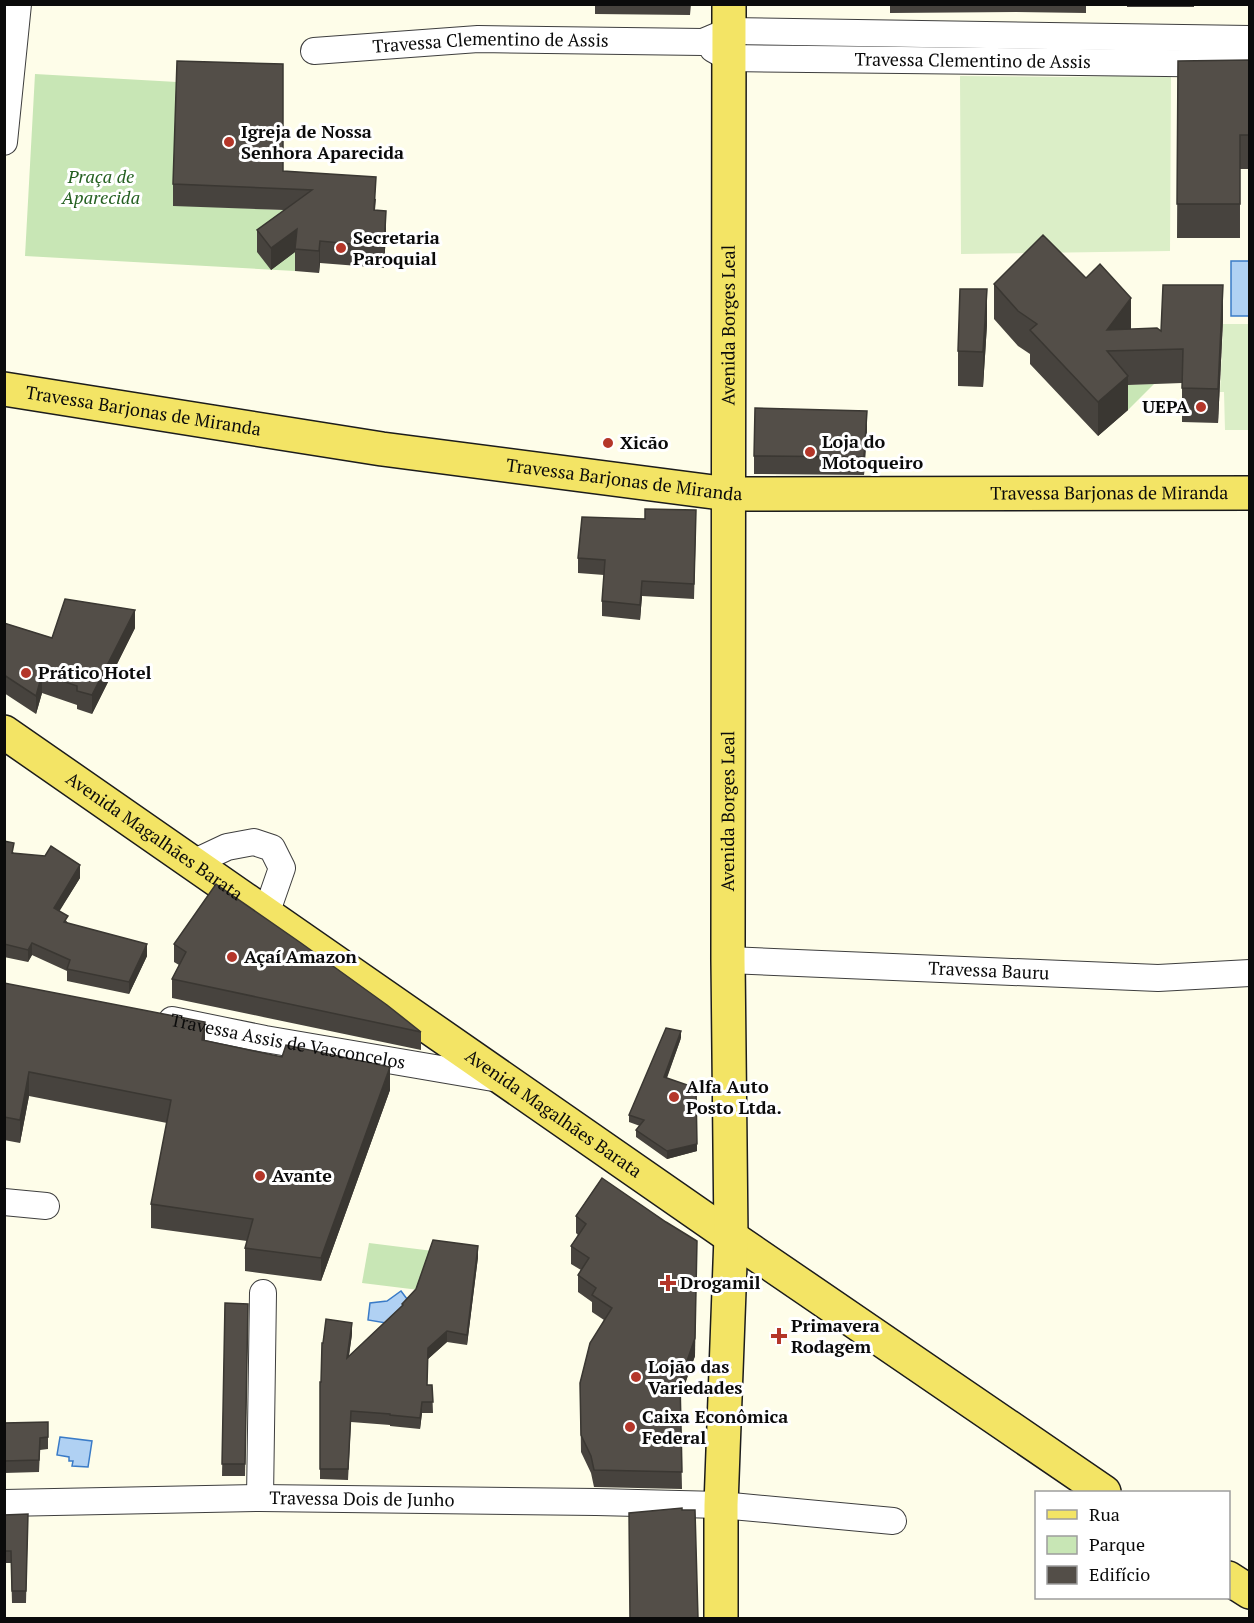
<svg xmlns="http://www.w3.org/2000/svg" width="1254" height="1623" font-family="'PT Serif',serif">
  <style>
    .green { fill: #c8e6b5 }
    .pitch { fill: #dbeec7 }
    .water { fill: #b0d1f3; stroke: #3a7bc7; stroke-width: 1.5 }
    .lines { fill: none; stroke-linecap: round; stroke-linejoin: round }
    .minor-casing { stroke: #3e3e3e; stroke-width: 28 }
    .major-casing { stroke: #1c1c1c; stroke-width: 36 }
    .minor { stroke: #fff; stroke-width: 26 }
    .major { stroke: #f3e465; stroke-width: 33 }
    .wall { fill: #47433e }
    .shaded-wall { fill: #3a3732 }
    .building { fill: #534e48; stroke: #3a3732; stroke-width: 1.5 }
    .poi-dot { fill: #b43629; stroke: #fff; stroke-width: 2 }
    .labels { text-anchor: middle; stroke-width: 6; stroke-linejoin: round; paint-order: stroke }
    .street-label { font-size: 18px; fill: #0b0b0b; stroke: #fff }
    .poi-label { font-size: 18px; font-weight: bold; fill: #0b0b0b; stroke: #fff; text-anchor: start }
    .park-label { font-size: 18px; font-style: italic; fill: #235f1f; stroke: #fff }
  </style>
  <rect width="100%" height="100%" fill="#fefde9"/>
  <g class="green">
    <polygon points="35,74 177,82 173,205 281,210 303,194 295,271 25,256"/>
    <polygon points="1154,384 1128,410 1113,385"/>
    <polygon points="369,1243 433,1251 419,1290 362,1283"/>
  </g>
  <g class="pitch">
    <polygon points="1171,75 1170,251 961,254 960,76 1064,77"/>
    <polygon points="1223,324 1249,324 1249,430 1225,430 1224,392 1220,392"/>
  </g>
  <g class="water">
    <rect x="1231" y="261" width="18" height="55"/>
    <polygon points="401,1291 410,1303 386,1323 368,1320 370,1303 387,1301"/>
    <polygon points="60,1437 92,1441 88,1467 72,1466 73,1461 69,1461 69,1457 57,1455"/>
  </g>
  <g class="lines">
    <g class="minor-casing">
      <g id="minor">
        <path id="s1" d="M713 49 729 58 1250 64"/>
        <path id="s2" d="M314 51 478 39 703 42 729 31 1250 39"/>
        <polyline points="4,142 18,4"/>
        <polyline points="193,863 227,847 254,842 272,848 282,868 266,914"/>
        <path id="s3" d="M728 960 1158 978 1250 973"/>
        <path id="s4" d="M172 1020 265 1039 499 1079"/>
        <polyline points="4,1202 46,1206"/>
        <polyline points="260,1498 263,1293"/>
        <path id="s5" d="M4 1503 260 1498 596 1502 721 1505 893 1521"/>
      </g>
    </g>
    <g class="major-casing">
      <g id="major">
        <path id="s6" d="M4 389 382 449 729 494 1250 493"/>
        <path id="s7" d="M4 732 731 1237 1104 1492"/>
        <polyline points="1228,1578 1250,1592"/>
        <path id="s8" d="M721 1618V1505L731 1237 728 960 729 4"/>
      </g>
    </g>
    <use href="#minor" class="minor"/>
    <use href="#major" class="major"/>
  </g>
  <g class="wall">
    <polygon points="595,4 691,4 690,15 595,14"/>
    <polygon points="890,4 1086,4 1086,13 1016,12 890,13"/>
    <rect x="1127" y="4" width="67" height="3"/>
    <polygon points="1250,60 1250,169 1240,169 1240,238 1177,238 1178,61"/>
    <polygon points="283,171 376,199 375,210 386,232 384,268 320,263 319,273 295,271 295,252 271,270 257,252 257,230 284,210 173,206 173,184"/>
    <polygon points="994,284 1131,329 1161,331 1223,319 1218,423 1182,422 1182,383 1128,385 1128,410 1098,436 1030,364 1030,354 1018,346 994,319"/>
    <polygon points="987,324 983,387 958,386 958,351"/>
    <polygon points="867,429 864,475 754,474 754,456"/>
    <polygon points="696,525 694,599 642,596 640,620 602,616 602,601 604,575 578,573 578,558"/>
    <polygon points="4,623 52,638 135,628 92,714 77,709 77,705 42,693 36,714 4,693"/>
    <polygon points="4,841 14,853 80,878 59,911 68,923 147,956 129,994 67,981 67,971 32,955 28,962 4,957"/>
    <polygon points="174,944 421,1032 421,1050 172,998 172,979 179,965 174,962"/>
    <polygon points="4,983 205,1041 390,1090 321,1281 245,1271 245,1248 247,1241 151,1228 151,1204 167,1123 29,1096 20,1143 4,1140"/>
    <polygon points="681,1038 667,1078 697,1151 667,1159 636,1137 636,1130 640,1126 629,1122 629,1115"/>
    <polygon points="602,1178 695,1356 680,1397 682,1489 594,1487 591,1473 581,1452 580,1383 604,1320 592,1312 592,1302 578,1292 578,1275 581,1270 571,1264 571,1246 578,1235 576,1233 576,1216"/>
    <polygon points="478,1257 467,1345 447,1342 428,1359 427,1385 432,1385 433,1413 422,1413 420,1429 390,1426 390,1425 351,1422 348,1480 320,1479 320,1382 321,1382 352,1334 349,1356 402,1306 402,1304"/>
    <polygon points="225,1303 248,1304 245,1476 222,1476"/>
    <polygon points="48,1422 48,1449 40,1450 39,1472 4,1473 4,1423"/>
    <polygon points="28,1514 26,1603 12,1603 11,1563 4,1563 4,1515"/>
  </g>
  <g class="shaded-wall">
    <polygon points="386,211 386,232 384,268 384,247"/>
    <polygon points="297,229 295,252 271,270 271,248"/>
    <polygon points="320,241 320,263 319,273 319,251"/>
    <polygon points="1223,285 1223,319 1218,423 1218,389"/>
    <polygon points="987,289 987,324 983,387 983,352"/>
    <polygon points="1131,298 1131,333 1107,330"/>
    <polygon points="1128,376 1128,410 1098,436 1098,402"/>
    <polygon points="867,411 867,429 864,475 864,457"/>
    <polygon points="642,581 642,596 640,620 640,605"/>
    <polygon points="135,610 135,628 92,714 92,695"/>
    <polygon points="42,674 42,693 36,714 36,696"/>
    <polygon points="80,865 80,878 54,920 54,908"/>
    <polygon points="32,943 32,955 28,962 28,950"/>
    <polygon points="147,944 147,956 129,994 129,982"/>
    <polygon points="205,1022 205,1046 202,1040"/>
    <polygon points="681,1031 681,1038 664,1085 664,1077"/>
    <polygon points="390,1067 390,1090 321,1281 321,1258"/>
    <polygon points="29,1072 29,1096 20,1143 20,1120"/>
    <polygon points="697,1144 697,1151 667,1159 667,1151"/>
    <polygon points="697,1241 695,1356 680,1398 680,1381"/>
    <polygon points="478,1246 478,1257 467,1345 467,1335"/>
    <polygon points="352,1323 352,1334 347,1368 347,1358"/>
    <polygon points="447,1331 447,1342 428,1359 428,1348"/>
    <polygon points="422,1402 422,1413 420,1429 420,1418"/>
  </g>
  <g class="building">
    <polygon points="1250,60 1250,135 1240,135 1240,204 1177,204 1178,61"/>
    <polygon points="177,61 283,64 283,171 376,177 374,210 386,211 384,247 320,241 319,251 295,249 297,229 271,248 257,230 312,190 173,184"/>
    <polygon points="1043,235 1086,278 1100,264 1131,298 1107,330 1157,328 1161,331 1163,285 1223,285 1218,389 1182,388 1183,349 1107,351 1128,376 1098,402 1030,330 1037,324 1018,311 994,284"/>
    <polygon points="960,289 987,289 983,352 958,351"/>
    <polygon points="755,408 867,411 864,457 754,456"/>
    <polygon points="645,509 696,510 694,584 642,581 640,605 602,601 605,560 578,558 582,517 645,519"/>
    <polygon points="65,599 135,610 92,695 77,691 77,686 42,674 36,696 4,675 4,623 52,638"/>
    <polygon points="4,841 14,843 12,853 45,856 51,846 80,865 54,908 68,916 64,922 147,944 129,982 67,969 70,960 32,943 28,950 4,944"/>
    <polygon points="216,884 301,943 387,1005 421,1032 172,979 186,952 174,944"/>
    <polygon points="4,983 205,1022 202,1040 282,1057 286,1045 390,1067 321,1258 245,1248 253,1219 151,1204 171,1100 29,1072 20,1120 4,1117"/>
    <polygon points="666,1028 681,1031 664,1077 696,1088 697,1144 667,1151 636,1130 644,1120 629,1115"/>
    <polygon points="602,1178 666,1222 697,1241 695,1338 680,1381 682,1472 594,1470 591,1456 581,1435 580,1383 590,1343 612,1308 592,1295 596,1288 578,1275 589,1258 571,1246 586,1224 576,1216"/>
    <polygon points="433,1240 478,1246 467,1335 447,1331 428,1348 427,1385 432,1385 433,1402 422,1402 420,1418 390,1415 390,1414 351,1411 348,1469 320,1469 320,1382 321,1382 322,1343 323,1343 326,1319 352,1323 347,1358 403,1305 402,1304 416,1289"/>
    <polygon points="225,1303 248,1304 245,1464 222,1464"/>
    <polygon points="48,1422 48,1437 40,1438 39,1460 4,1461 4,1423"/>
    <polygon points="682,1508 682,1510 695,1510 698,1618 630,1618 629,1513"/>
    <polygon points="28,1514 26,1591 12,1591 11,1551 4,1551 4,1515"/>
  </g>
  <g class="poi-dot">
    <circle cx="229" cy="142" r="6"/>
    <circle cx="341" cy="248" r="6"/>
    <circle cx="1201" cy="407" r="6"/>
    <circle cx="608" cy="443" r="6"/>
    <circle cx="810" cy="452" r="6"/>
    <circle cx="26" cy="673" r="6"/>
    <circle cx="232" cy="957" r="6"/>
    <circle cx="674" cy="1097" r="6"/>
    <circle cx="260" cy="1176" r="6"/>
    <path d="M665 1274h6v6h6v6h-6v6h-6v-6h-6v-6h6z"/>
    <path d="M776 1327h6v6h6v6h-6v6h-6v-6h-6v-6h6z"/>
    <circle cx="636" cy="1377" r="6"/>
    <circle cx="630" cy="1427" r="6"/>
  </g>
  <g class="labels">
    <g class="street-label">
      <text dy="6" stroke="none"><textPath href="#s2" startOffset="177">Travessa Clementino de Assis</textPath></text>
      <text dy="6" stroke="none"><textPath href="#s1" startOffset="262">Travessa Clementino de Assis</textPath></text>
      <text dy="6" stroke="none"><textPath href="#s8" startOffset="1293">Avenida Borges Leal</textPath></text>
      <text dy="6" stroke="none"><textPath href="#s6" startOffset="141">Travessa Barjonas de Miranda</textPath></text>
      <text dy="6" stroke="none"><textPath href="#s6" startOffset="627">Travessa Barjonas de Miranda</textPath></text>
      <text dy="6" stroke="none"><textPath href="#s6" startOffset="1113">Travessa Barjonas de Miranda</textPath></text>
      <text dy="6" stroke="none"><textPath href="#s8" startOffset="807">Avenida Borges Leal</textPath></text>
      <text dy="6" stroke="none"><textPath href="#s7" startOffset="183">Avenida Magalhães Barata</textPath></text>
      <text dy="6" stroke="none"><textPath href="#s3" startOffset="261">Travessa Bauru</textPath></text>
      <text dy="6" stroke="none"><textPath href="#s4" startOffset="118">Travessa Assis de Vasconcelos</textPath></text>
      <text dy="6" stroke="none"><textPath href="#s7" startOffset="669">Avenida Magalhães Barata</textPath></text>
      <text dy="6" stroke="none"><textPath href="#s5" startOffset="358">Travessa Dois de Junho</textPath></text>
    </g>
    <g class="poi-label">
      <text x="241" y="138">Igreja de Nossa<tspan x="241" dy="21">Senhora Aparecida</tspan></text>
      <text x="353" y="244">Secretaria<tspan x="353" dy="21">Paroquial</tspan></text>
      <text x="1189" y="413" text-anchor="end">UEPA</text>
      <text x="822" y="448">Loja do<tspan x="822" dy="21">Motoqueiro</tspan></text>
      <text x="620" y="449">Xicão</text>
      <text x="38" y="679">Prático Hotel</text>
      <text x="244" y="963">Açaí Amazon</text>
      <text x="686" y="1093">Alfa Auto<tspan x="686" dy="21">Posto Ltda.</tspan></text>
      <text x="272" y="1182">Avante</text>
      <text x="680" y="1289">Drogamil</text>
      <text x="791" y="1332">Primavera<tspan x="791" dy="21">Rodagem</tspan></text>
      <text x="648" y="1373">Lojão das<tspan x="648" dy="21">Variedades</tspan></text>
      <text x="642" y="1423">Caixa Econômica<tspan x="642" dy="21">Federal</tspan></text>
    </g>
    <g class="park-label">
      <text x="101" y="183">Praça de<tspan x="101" dy="21">Aparecida</tspan></text>
    </g>
  </g>
  <rect width="1254" height="1623" fill="none" stroke="#0b0b0b" stroke-width="12"/>
  <rect x="1035" y="1491" width="195" height="108" fill="#ffffff" stroke="#9d9d9d" stroke-width="1.5"/>
  <rect x="1047" y="1510" width="30" height="9" fill="#f3e465" stroke="#9d9d9d" stroke-width="1.5"/>
  <text x="1089" y="1521" font-size="18" fill="#0b0b0b">Rua</text>
  <rect x="1047" y="1536" width="30" height="18" fill="#c8e6b5" stroke="#9d9d9d" stroke-width="1.5"/>
  <text x="1089" y="1551" font-size="18" fill="#0b0b0b">Parque</text>
  <rect x="1047" y="1566" width="30" height="18" fill="#534e48" stroke="#9d9d9d" stroke-width="1.5"/>
  <text x="1089" y="1581" font-size="18" fill="#0b0b0b">Edifício</text>
</svg>
